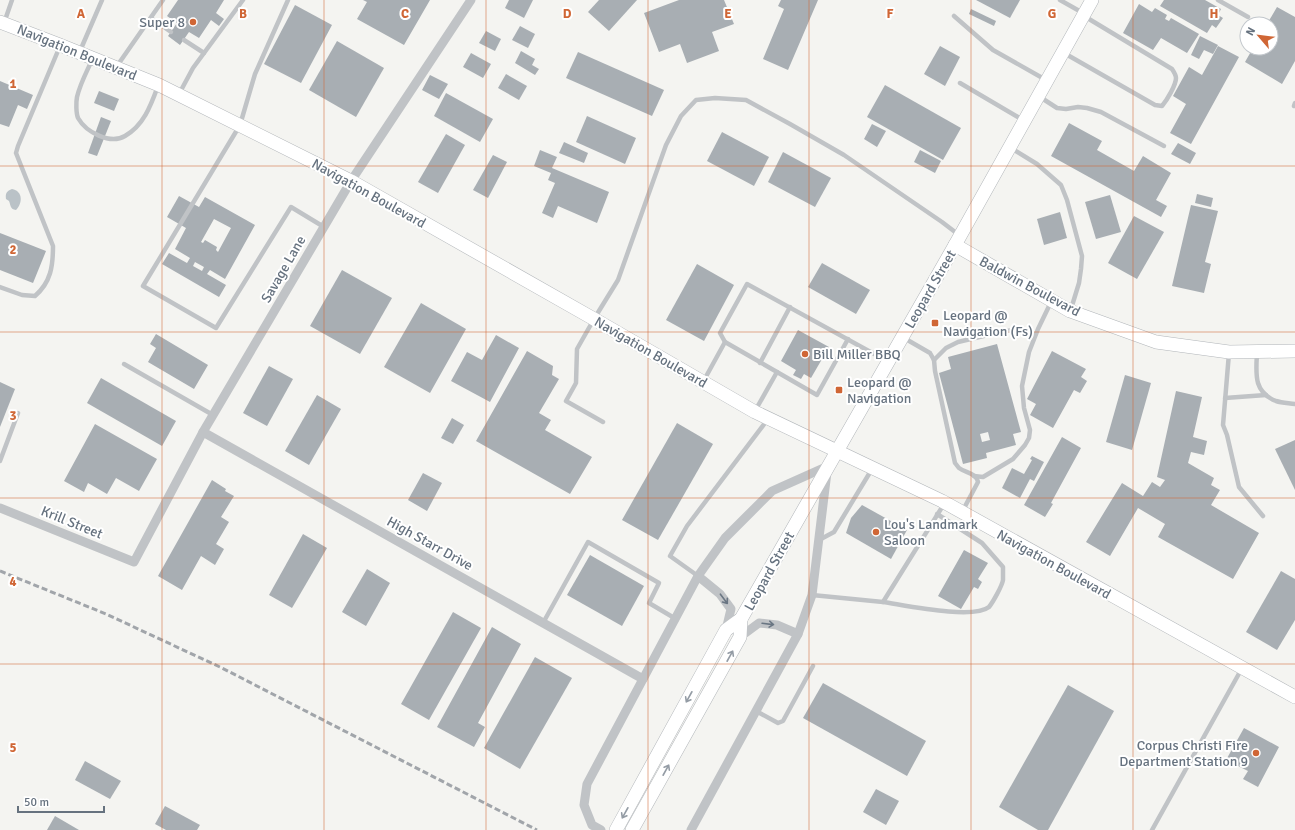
<svg xmlns="http://www.w3.org/2000/svg" width="1295" height="830" font-family="Signika,sans-serif">
  <style>
    .water { fill: #bac2c7 }
    .building { fill: #a8aeb3; fill-rule: evenodd }
    .lines { fill: none; stroke-linecap: round; stroke-linejoin: round }
    .secondary-casing { stroke: #b2b6ba; stroke-width: 14 }
    .lane { stroke: #c0c3c6; stroke-width: 4.5 }
    .street { stroke: #c0c3c6; stroke-width: 9 }
    .secondary { stroke: #fff; stroke-width: 13 }
    .rail { stroke: #a1a5aa; stroke-width: 3; stroke-dasharray: 6 3; stroke-linecap: butt }
    .oneway { stroke: #6a7683 }
    .oneway2 { stroke: #949ca5 }
    .grid { fill: none; stroke: #d06635; stroke-width: 1; stroke-opacity: 0.55 }
    .poi-dot { fill: #d06635; stroke: #fff; stroke-width: 1.5 }
    .labels { text-anchor: middle; stroke-width: 4; stroke-linejoin: round; paint-order: stroke }
    .poi-label { font-size: 14px; fill: #66727f; stroke: #fff; text-anchor: start }
    .street-label { font-size: 14px; fill: #66727f; stroke: #fff }
    .grid-label { font-size: 13px; text-anchor: middle; font-weight: bold; fill: #d06635; stroke: #fff; stroke-width: 4; stroke-linejoin: round; paint-order: stroke }
  </style>
  <rect width="100%" height="100%" fill="#f4f4f1"/>
  <path class="water" d="M12 189C23 191 23 203 16 210 10 209 11 206 9 201L6 199C5 193 7 191 12 189Z"/>
  <g class="building">
    <polygon points="178,0 224,0 216,13 224,19 219,26 211,20 199,38 189,32 180,45 168,36 177,23 167,16"/>
    <polygon points="363,0 430,0 404,45 357,19 367,2"/>
    <polygon points="509,0 533,0 524,18 505,8"/>
    <polygon points="599,0 637,0 609,31 588,12"/>
    <polygon points="679,0 724,0 734,24 712,32 719,51 687,63 680,44 659,52 644,13"/>
    <polygon points="781,0 818,0 788,70 763,59 784,9 778,6"/>
    <polygon points="976,0 1020,0 1010,18"/>
    <polygon points="1164,0 1205,0 1221,9 1218,15 1223,18 1216,28 1212,25 1207,33 1160,6"/>
    <polygon points="1139,4 1152,12 1155,8 1167,15 1165,19 1169,21 1171,18 1199,34 1187,53 1161,38 1153,50 1123,33"/>
    <polygon points="295,5 332,25 301,83 264,64"/>
    <polygon points="1277,7 1295,17 1295,61 1282,84 1245,62 1253,48 1271,48 1271,24 1267,24"/>
    <polygon points="971,9 996,21 994,26 969,14"/>
    <polygon points="520,26 535,34 528,48 512,40"/>
    <polygon points="486,31 501,39 495,51 479,43"/>
    <polygon points="1200,36 1218,45 1213,54 1204,50 1199,59 1191,55"/>
    <polygon points="337,41 384,68 356,117 309,90"/>
    <polygon points="940,46 960,57 945,86 924,74"/>
    <polygon points="1218,46 1239,57 1191,144 1170,133 1186,104 1173,96 1189,67 1202,75"/>
    <polygon points="521,51 535,59 532,65 539,69 535,75 515,63"/>
    <polygon points="578,52 664,90 652,116 566,78"/>
    <polygon points="471,53 491,64 483,78 463,67"/>
    <polygon points="506,74 527,86 519,100 498,88"/>
    <polygon points="430,75 448,84 439,99 422,90"/>
    <polygon points="0,81 33,95 27,109 18,105 9,127 0,124"/>
    <polygon points="885,85 961,128 943,160 867,117"/>
    <polygon points="99,91 119,99 114,111 94,103"/>
    <polygon points="446,93 493,119 480,142 434,116"/>
    <polygon points="587,116 636,138 625,164 576,142"/>
    <polygon points="101,117 111,121 97,156 88,153"/>
    <polygon points="1069,123 1102,141 1097,150 1134,171 1143,156 1171,173 1156,200 1167,206 1161,217 1051,156"/>
    <polygon points="872,124 886,131 877,147 864,139"/>
    <polygon points="722,132 769,157 754,186 707,161"/>
    <polygon points="446,134 465,145 438,193 418,182"/>
    <polygon points="564,142 588,153 584,163 559,153"/>
    <polygon points="1178,143 1196,153 1190,164 1171,154"/>
    <polygon points="540,150 557,157 552,168 609,192 597,223 558,206 553,218 542,213 555,183 548,180 551,173 534,166"/>
    <polygon points="920,150 941,161 935,173 914,162"/>
    <polygon points="783,152 831,178 815,207 768,182"/>
    <polygon points="493,155 507,162 488,198 473,190"/>
    <polygon points="1197,194 1213,198 1211,207 1195,203"/>
    <polygon points="1110,195 1121,232 1096,239 1085,202"/>
    <path d="M179 196 199 207 205 197 255 225 225 279 210 270 207 274 226 285 219 297 162 264 169 253 187 263 190 258 175 249 186 228 167 217ZM214 219 231 228 218 252 216 250 217 247 205 240 203 243 201 242ZM195 262 204 267 202 271 193 266Z"/>
    <polygon points="1191,205 1218,211 1205,262 1211,264 1204,293 1172,286"/>
    <polygon points="1060,212 1067,238 1044,245 1037,219"/>
    <polygon points="1134,216 1164,232 1137,279 1108,263"/>
    <polygon points="0,233 46,251 33,283 0,270"/>
    <polygon points="822,263 870,290 856,314 808,287"/>
    <polygon points="697,264 734,285 704,341 666,320"/>
    <polygon points="342,270 392,298 360,354 310,326"/>
    <polygon points="421,303 466,329 430,393 384,367"/>
    <polygon points="798,330 829,347 811,378 804,374 801,379 793,375 796,370 781,361"/>
    <polygon points="156,334 208,365 194,389 148,362 156,348 150,344"/>
    <polygon points="496,335 519,348 490,402 451,381 467,352 482,360"/>
    <path d="M997 344 1021 432 1013 434 1016 445 986 453 987 458 963 464 939 373 951 369 948 357ZM988 432 990 440 982 442 980 434Z"/>
    <polygon points="527,351 553,366 552,375 559,379 539,413 551,420 545,430 592,457 570,494 476,441"/>
    <polygon points="1052,351 1086,369 1081,377 1087,381 1080,393 1074,390 1053,428 1030,415 1036,404 1027,399"/>
    <polygon points="269,366 293,379 267,426 243,413"/>
    <polygon points="1125,375 1151,383 1132,450 1106,442"/>
    <polygon points="101,378 176,421 162,446 87,403"/>
    <polygon points="0,382 15,389 0,427"/>
    <polygon points="1176,391 1202,397 1193,437 1207,441 1204,455 1191,452 1188,463 1214,478 1211,485 1220,490 1211,505 1259,533 1233,579 1158,537 1165,524 1138,508 1110,556 1086,542 1122,483 1143,496 1152,482 1160,487 1165,480 1157,477"/>
    <polygon points="317,395 341,409 309,465 285,451"/>
    <polygon points="452,418 464,425 453,444 441,438"/>
    <polygon points="677,423 713,444 658,540 622,520"/>
    <polygon points="95,424 157,459 139,491 116,478 107,494 88,483 84,492 64,481"/>
    <polygon points="1062,437 1081,448 1051,503 1053,504 1045,517 1024,505"/>
    <polygon points="1295,440 1295,490 1275,449"/>
    <polygon points="1032,456 1044,462 1034,481 1030,479 1020,498 1002,488 1012,468 1024,474 1032,460 1030,459"/>
    <polygon points="423,473 442,483 427,511 408,500"/>
    <polygon points="212,480 226,489 225,491 234,496 221,517 229,522 216,544 224,549 215,565 201,556 182,590 158,576"/>
    <polygon points="862,505 907,530 891,559 846,533 851,518"/>
    <polygon points="303,534 327,548 292,608 269,595"/>
    <polygon points="964,550 988,563 978,579 982,582 978,589 974,587 961,609 938,596"/>
    <polygon points="590,555 644,586 622,626 567,595"/>
    <polygon points="367,569 390,583 366,626 342,612"/>
    <polygon points="1281,571 1295,579 1295,620 1277,650 1246,632"/>
    <polygon points="453,612 481,628 429,720 401,704"/>
    <polygon points="492,627 521,644 478,723 485,727 474,747 437,727"/>
    <polygon points="535,657 572,678 520,769 484,748"/>
    <polygon points="823,683 926,741 907,776 803,718"/>
    <polygon points="1068,685 1114,711 1048,830 1038,830 999,807"/>
    <polygon points="1244,728 1279,747 1258,787 1243,779 1248,771 1226,760"/>
    <polygon points="85,761 121,781 110,799 75,780"/>
    <polygon points="876,789 899,801 886,825 863,812"/>
    <polygon points="165,806 200,825 197,830 166,830 155,824"/>
    <polygon points="55,816 79,830 47,830"/>
  </g>
  <g class="lines">
    <g class="secondary-casing">
      <g id="secondary">
        <polyline points="0,22 60,45 159,85 351,181 594,319 755,412 942,501 1295,697"/>
        <polyline points="955,245 1070,311 1156,342 1229,352 1295,351"/>
        <polyline points="616,830 726,630 741,619 955,245 1092,0"/>
        <polyline points="632,830 740,637 741,619"/>
      </g>
    </g>
    <g class="lane">
      <polyline points="288,0 255,74 240,125 143,286 216,328 291,207 324,227"/>
      <polyline points="1060,0 1083,13"/>
      <polyline points="1218,0 1248,17"/>
      <polyline points="954,16 993,50 1046,80"/>
      <polyline points="151,18 171,32"/>
      <polyline points="4,23 12,0"/>
      <polyline points="184,40 204,53"/>
      <polyline points="80,51 102,0"/>
      <path d="M1064 53 1155 105 1162 106C1167 100 1176 85 1176 78 1176 75 1174 72 1172 69L1084 16"/>
      <path d="M92 60C87 71 80 84 77 97 76 102 76 113 78 118 86 132 110 145 125 136 144 125 151 105 158 86"/>
      <polyline points="117,66 163,0"/>
      <polyline points="960,83 1023,120"/>
      <polyline points="179,94 193,68 243,0"/>
      <polyline points="1040,97 1057,108 1066,109 1078,107 1087,108 1101,112 1164,146"/>
      <polyline points="1294,106 1295,103"/>
      <polyline points="1011,148 1037,164 1061,185 1067,200 1082,256 1081,269 1079,283 1071,309"/>
      <path d="M0 287 22 295 35 296C51 282 53 266 53 246L16 153 18 146 60 46"/>
      <path d="M904 338 930 353 934 360 935 371 955 463C956 464 958 467 959 468 966 473 976 473 978 482L962 512"/>
      <polyline points="725,342 817,395 848,339"/>
      <polyline points="1229,353 1223,425 1227,435 1239,487 1263,516"/>
      <path d="M1257 353C1256 373 1253 392 1276 401 1282 403 1289 403 1295 404"/>
      <polyline points="934,360 946,348 958,342 1005,331 1017,330 1035,335"/>
      <polyline points="760,363 790,307"/>
      <polyline points="124,364 213,415"/>
      <polyline points="703,382 725,342 720,333 747,284 887,361"/>
      <polyline points="1225,398 1266,395"/>
      <polyline points="755,411 777,372"/>
      <polyline points="603,422 566,401 576,383 577,349 594,319 618,280 666,145 681,116 696,100 715,98 746,100 790,124 844,155 942,222 959,235"/>
      <polyline points="0,461 18,413"/>
      <polyline points="974,476 983,477 1013,459 1025,445 1029,438 1030,430 1024,408 1022,386 1029,352 1038,329 1051,302"/>
      <polyline points="819,540 834,532 872,469"/>
      <polyline points="698,576 670,556 687,526 768,419"/>
      <polyline points="812,595 883,602 944,504"/>
      <path d="M883 602C904 605 973 620 989 607 993 602 1002 586 1003 580 1003 576 1003 571 1003 567L982 543 937 514"/>
      <polyline points="543,623 588,542 659,583 649,603 676,619"/>
      <polyline points="756,711 778,723 783,721 813,666"/>
      <polyline points="1152,830 1241,670"/>
    </g>
    <g class="street">
      <polyline points="203,432 643,679"/>
      <polyline points="0,508 134,562 203,432 351,181 471,0"/>
      <polyline points="698,576 720,594 731,609 726,630"/>
      <polyline points="740,637 759,623 777,625 798,634"/>
      <polyline points="601,830 592,825 584,805 587,784 698,576 725,538 772,491 828,466"/>
      <polyline points="691,830 798,634 812,595 827,472"/>
    </g>
    <use href="#secondary" class="secondary"/>
    <polyline class="rail" points="0,571 106,614 222,668 537,830"/>
  </g>
  <defs><path id="oneway-shaft" d="M-6 0H5M1.5-3L5.5 0L1.5 3" fill="none" stroke-width="1.6" stroke-linecap="round" stroke-linejoin="round"/></defs>
  <g class="oneway">
    <use href="#oneway-shaft" transform="translate(724 599) rotate(53)"/>
    <use href="#oneway-shaft" transform="translate(768 624) rotate(7)"/>
  </g>
  <g class="oneway2">
    <use href="#oneway-shaft" transform="translate(730 656) rotate(-61)"/>
    <use href="#oneway-shaft" transform="translate(689 697) rotate(119)"/>
    <use href="#oneway-shaft" transform="translate(666 770) rotate(-61)"/>
    <use href="#oneway-shaft" transform="translate(625 813) rotate(119)"/>
  </g>
  <path class="grid" d="M162 0V830M324 0V830M486 0V830M648 0V830M809 0V830M971 0V830M1133 0V830M0 166H1295M0 332H1295M0 498H1295M0 664H1295"/>
  <g class="poi-dot">
    <circle cx="193" cy="22" r="4"/>
    <rect x="931" y="319" width="8" height="8" rx="2"/>
    <circle cx="805" cy="354" r="4"/>
    <rect x="835" y="386" width="8" height="8" rx="2"/>
    <circle cx="876" cy="532" r="4"/>
    <circle cx="1256" cy="753" r="4"/>
  </g>
  <g class="labels">
    <g class="poi-label">
      <text x="185" y="27" text-anchor="end">Super 8</text>
      <text x="943" y="320">Leopard @<tspan x="943" dy="16">Navigation (Fs)</tspan></text>
      <text x="813" y="359">Bill Miller BBQ</text>
      <text x="847" y="387">Leopard @<tspan x="847" dy="16">Navigation</tspan></text>
      <text x="884" y="529">Lou's Landmark<tspan x="884" dy="16">Saloon</tspan></text>
      <text x="1248" y="750" text-anchor="end">Corpus Christi Fire<tspan x="1248" dy="16">Department Station 9</tspan></text>
    </g>
    <g class="street-label">
      <text transform="translate(77 52) rotate(22)" y="5">Navigation Boulevard</text>
      <text transform="translate(369 193) rotate(29)" y="5">Navigation Boulevard</text>
      <text transform="translate(283 269) rotate(-60)" y="5">Savage Lane</text>
      <text transform="translate(1030 286) rotate(28)" y="5">Baldwin Boulevard</text>
      <text transform="translate(930 289) rotate(-60)" y="5">Leopard Street</text>
      <text transform="translate(651 352) rotate(30)" y="5">Navigation Boulevard</text>
      <text transform="translate(72 522) rotate(22)" y="5">Krill Street</text>
      <text transform="translate(430 543) rotate(29)" y="5">High Starr Drive</text>
      <text transform="translate(1054 564) rotate(29)" y="5">Navigation Boulevard</text>
      <text transform="translate(769 571) rotate(-61)" y="5">Leopard Street</text>
    </g>
  </g>
  <g class="grid-label">
    <text x="81" y="18">A</text>
    <text x="243" y="18">B</text>
    <text x="405" y="18">C</text>
    <text x="567" y="18">D</text>
    <text x="728" y="18">E</text>
    <text x="890" y="18">F</text>
    <text x="1052" y="18">G</text>
    <text x="1214" y="18">H</text>
    <text x="13" y="88">1</text>
    <text x="13" y="254">2</text>
    <text x="13" y="420">3</text>
    <text x="13" y="586">4</text>
    <text x="13" y="752">5</text>
  </g>
  <g transform="translate(1259 36) rotate(298)"><circle r="19" fill="#ffffff" stroke="#c2c7cc"/>
  <path d="M0-3L7 15L0 10L-7 15Z" fill="#d06635"/>
  <text y="-6" font-size="11" font-weight="bold" text-anchor="middle" fill="#66727f">N</text>
  </g>
  <path d="M18 806v6h86v-6" fill="none" stroke="#66727f" stroke-width="2"/>
  <text x="24" y="806" font-size="12" fill="#66727f" stroke="#ffffff" stroke-width="3" paint-order="stroke">50 m</text>
</svg>
